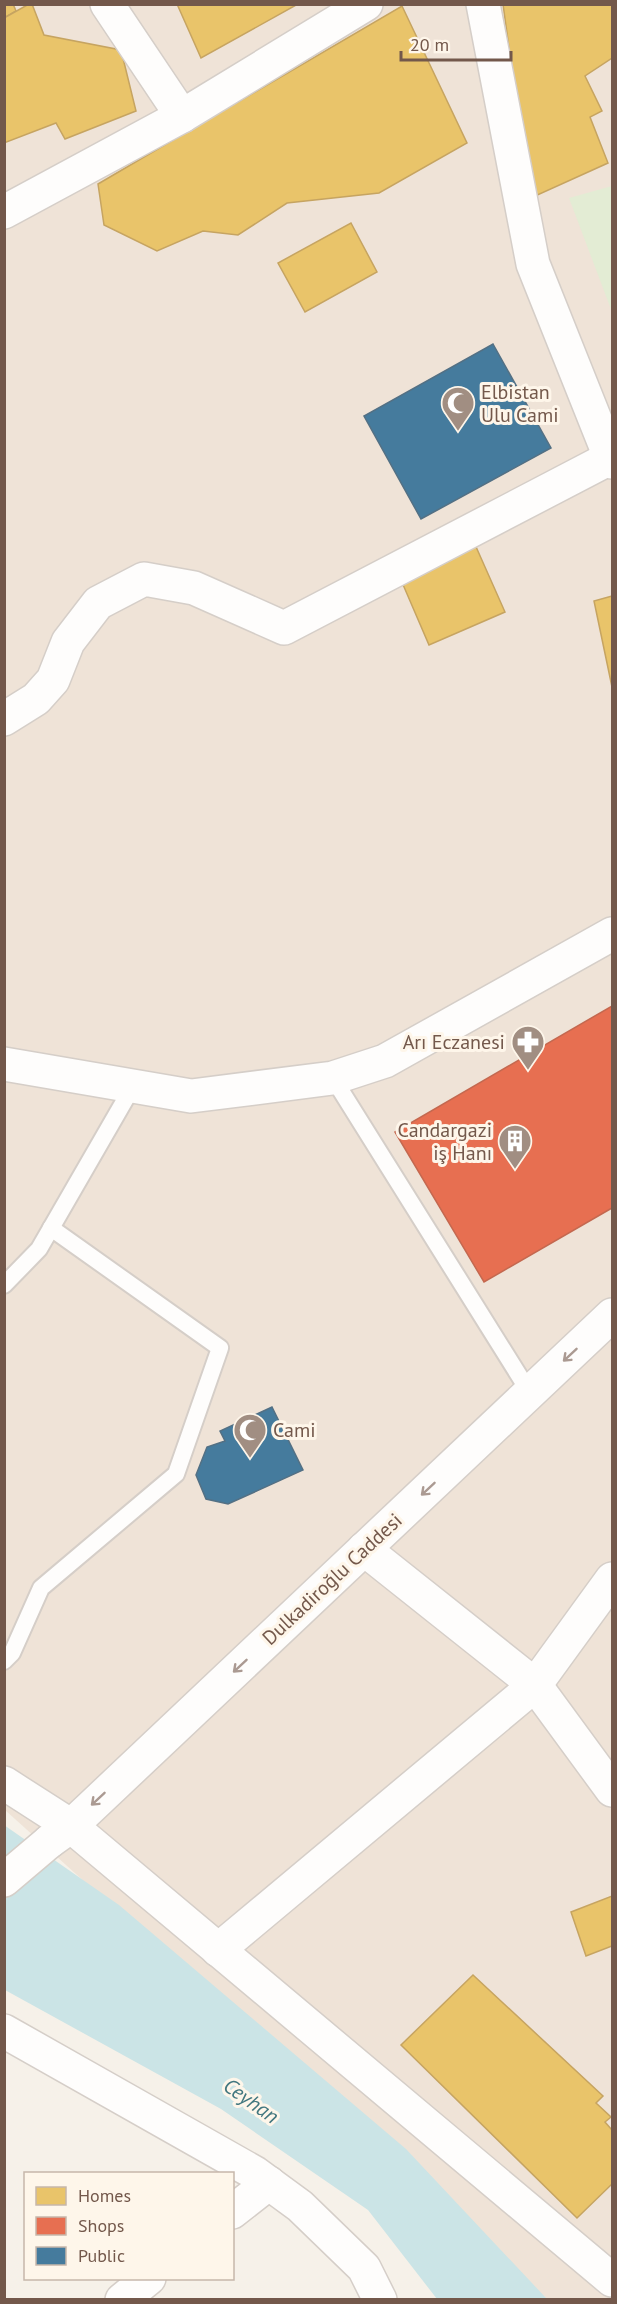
<svg xmlns="http://www.w3.org/2000/svg" width="617" height="2304" font-family="'PT Sans',sans-serif">
  <style>
    .residential { fill: #efe3d7 }
    .green { fill: #e3ecd4 }
    .water { fill: #cbe4e6 }
    .homes { fill: #e9c46a; stroke: #c6a461; stroke-width: 1.5 }
    .shops { fill: #e76f51; stroke: #c4684f; stroke-width: 1.5 }
    .public { fill: #457b9d; stroke: #537084; stroke-width: 1.5 }
    .lines { fill: none; stroke-linecap: round; stroke-linejoin: round }
    .service-casing { stroke: #d5cec8; stroke-width: 20 }
    .minor-casing { stroke: #d5cec8; stroke-width: 36 }
    .tertiary-casing { stroke: #d5cec8; stroke-width: 36 }
    .service { stroke: #fefdfc; stroke-width: 16 }
    .minor { stroke: #fefdfc; stroke-width: 33 }
    .tertiary { stroke: #fefdfc; stroke-width: 33 }
    .oneway { stroke: #ab9a92 }
    .labels { text-anchor: middle; stroke-width: 6; stroke-linejoin: round; paint-order: stroke }
    .poi-label { font-size: 20px; fill: #73584b; stroke: #fef6ea; text-anchor: start }
    .street-label { font-size: 20px; fill: #73584b; stroke: #fef6ea }
    .water-label { font-size: 21px; font-style: italic; fill: #42777f; stroke: #fef6ea }
  </style>
  <rect width="100%" height="100%" fill="#f6f1e9"/>
  <polygon class="residential" points="5,5 612,5 612,2299 547,2299 5,1810"/>
  <polygon class="green" points="612,186 612,312 569,198"/>
  <polygon class="water" points="4,1825 119,1905 406,2149 547,2299 437,2299 368,2210 221,2109 5,1990"/>
  <g class="homes">
    <polygon points="4,4 13,4 16,11 4,18"/>
    <polygon points="29,4 32,4 44,35 121,50 136,111 65,139 56,123 4,143 4,18"/>
    <polygon points="177,4 298,4 201,58"/>
    <polygon points="503,4 612,4 612,58 585,76 602,111 590,117 608,163 533,197 526,173"/>
    <polygon points="402,6 467,143 379,193 287,203 238,235 203,231 157,251 104,225 98,184"/>
    <polygon points="351,223 377,272 305,312 278,263"/>
    <polygon points="473,540 505,612 429,645 398,573"/>
    <polygon points="612,596 612,687 594,601"/>
    <polygon points="612,1896 612,1946 586,1956 571,1912"/>
    <polygon points="473,1975 603,2096 596,2103 611,2117 605,2122 612,2130 612,2184 577,2218 401,2045"/>
  </g>
  <polygon class="shops" points="612,1006 612,1208 484,1282 395,1132"/>
  <g class="public">
    <polygon points="493,344 551,448 421,519 364,416"/>
    <polygon points="272,1407 303,1470 228,1504 206,1499 196,1475 207,1447 225,1441 220,1431"/>
  </g>
  <g class="lines">
    <g class="service-casing">
      <g id="service">
        <polyline points="333,1078 530,1393"/>
        <polyline points="4,1285 39,1249 133,1086"/>
        <polyline points="4,1661 12,1653 41,1588 176,1474 220,1348 51,1228"/>
      </g>
    </g>
    <g class="minor-casing">
      <g id="minor">
        <polyline points="107,4 182,116"/>
        <polyline points="4,719 36,699 53,680 68,642 98,603 144,579 194,588 284,628 612,457"/>
        <polyline points="4,1064 191,1096 333,1078 385,1061 612,934"/>
        <polyline points="364,1549 535,1685 612,1790"/>
        <polyline points="71,1826 612,2280"/>
        <polyline points="50,1841 71,1826 612,1315"/>
        <polyline points="218,1950 535,1685 612,1579"/>
        <polyline points="4,2031 255,2173 300,2206 364,2268 380,2300"/>
        <polyline points="232,2212 269,2183"/>
        <polyline points="122,2300 149,2278"/>
      </g>
    </g>
    <g class="tertiary-casing">
      <g id="tertiary">
        <polyline points="483,4 533,264 612,462"/>
        <polyline points="4,212 182,116 366,4"/>
        <polyline points="4,1783 71,1826"/>
        <polyline points="4,1880 50,1841"/>
      </g>
    </g>
    <use href="#service" class="service"/>
    <use href="#minor" class="minor"/>
    <use href="#tertiary" class="tertiary"/>
  </g>
  <defs><path id="oneway-shaft" d="M-6 0H5M1.5-3L5.5 0L1.5 3" fill="none" stroke-width="1.6" stroke-linecap="round" stroke-linejoin="round" transform="scale(1.5)"/></defs>
  <g class="oneway">
    <use href="#oneway-shaft" transform="translate(570 1355) rotate(137)"/>
    <use href="#oneway-shaft" transform="translate(428 1489) rotate(137)"/>
    <use href="#oneway-shaft" transform="translate(240 1666) rotate(137)"/>
    <use href="#oneway-shaft" transform="translate(98 1799) rotate(137)"/>
  </g>
  <defs>
    <g id="mosque-pin" transform="scale(1.725)"><path d="M0 17L-7.5 6A9.5 9.5 0 1 1 7.5 6Z" fill="#a18e82" stroke="#fef6ea"/><path d="M3.5-4.9A6 6 0 1 0 3.5 4.9A5 5 0 1 1 3.5-4.9Z" fill="#fff"/></g>
    <g id="pharmacy-pin" transform="scale(1.725)"><path d="M0 17L-7.5 6A9.5 9.5 0 1 1 7.5 6Z" fill="#a18e82" stroke="#fef6ea"/><path d="M-2-6h4v4h4v4h-4v4h-4v-4h-4v-4h4Z" fill="#fff"/></g>
    <g id="building-pin" transform="scale(1.725)"><path d="M0 17L-7.5 6A9.5 9.5 0 1 1 7.5 6Z" fill="#a18e82" stroke="#fef6ea"/><path d="M-4-6H4V6H1V3H-1V6H-4ZM-2.5-4.3h1.7v1.8h-1.7ZM.8-4.3h1.7v1.8H.8ZM-2.5-1h1.7V.8h-1.7ZM.8-1h1.7V.8H.8Z" fill="#fff"/></g>
  </defs>
  <g fill-rule="evenodd">
    <use href="#mosque-pin" x="458" y="403"/>
    <use href="#pharmacy-pin" x="528" y="1042"/>
    <use href="#building-pin" x="515" y="1141"/>
    <use href="#mosque-pin" x="250" y="1430"/>
  </g>
  <g class="labels">
    <g class="poi-label">
      <text x="481" y="399">Elbistan<tspan x="481" dy="23">Ulu Cami</tspan></text>
      <text x="505" y="1049" text-anchor="end">Arı Eczanesi</text>
      <text x="492" y="1137" text-anchor="end">Candargazi<tspan x="492" dy="23">iş Hanı</tspan></text>
      <text x="273" y="1437">Cami</text>
    </g>
    <g class="street-label">
      <text transform="translate(332 1579) rotate(-43)" y="7">Dulkadiroğlu Caddesi</text>
    </g>
    <g class="water-label">
      <text transform="translate(251 2101) rotate(35)" y="7">Ceyhan</text>
    </g>
  </g>
  <rect width="617" height="2304" fill="none" stroke="#73584b" stroke-width="12"/>
  <rect x="24" y="2172" width="210" height="108" fill="#fef6ea" stroke="#c6b7aa" stroke-width="1.5"/>
  <rect x="36" y="2187" width="30" height="18" fill="#e9c46a" stroke="#c6b7aa" stroke-width="1.5"/>
  <text x="78" y="2202" font-size="18" fill="#73584b">Homes</text>
  <rect x="36" y="2217" width="30" height="18" fill="#e76f51" stroke="#c6b7aa" stroke-width="1.5"/>
  <text x="78" y="2232" font-size="18" fill="#73584b">Shops</text>
  <rect x="36" y="2247" width="30" height="18" fill="#457b9d" stroke="#c6b7aa" stroke-width="1.5"/>
  <text x="78" y="2262" font-size="18" fill="#73584b">Public</text>
  <path d="M401 51v9h110v-9" fill="none" stroke="#73584b" stroke-width="3"/>
  <text x="410" y="51" font-size="18" fill="#73584b" stroke="#fef6ea" stroke-width="4.5" paint-order="stroke">20 m</text>
</svg>
